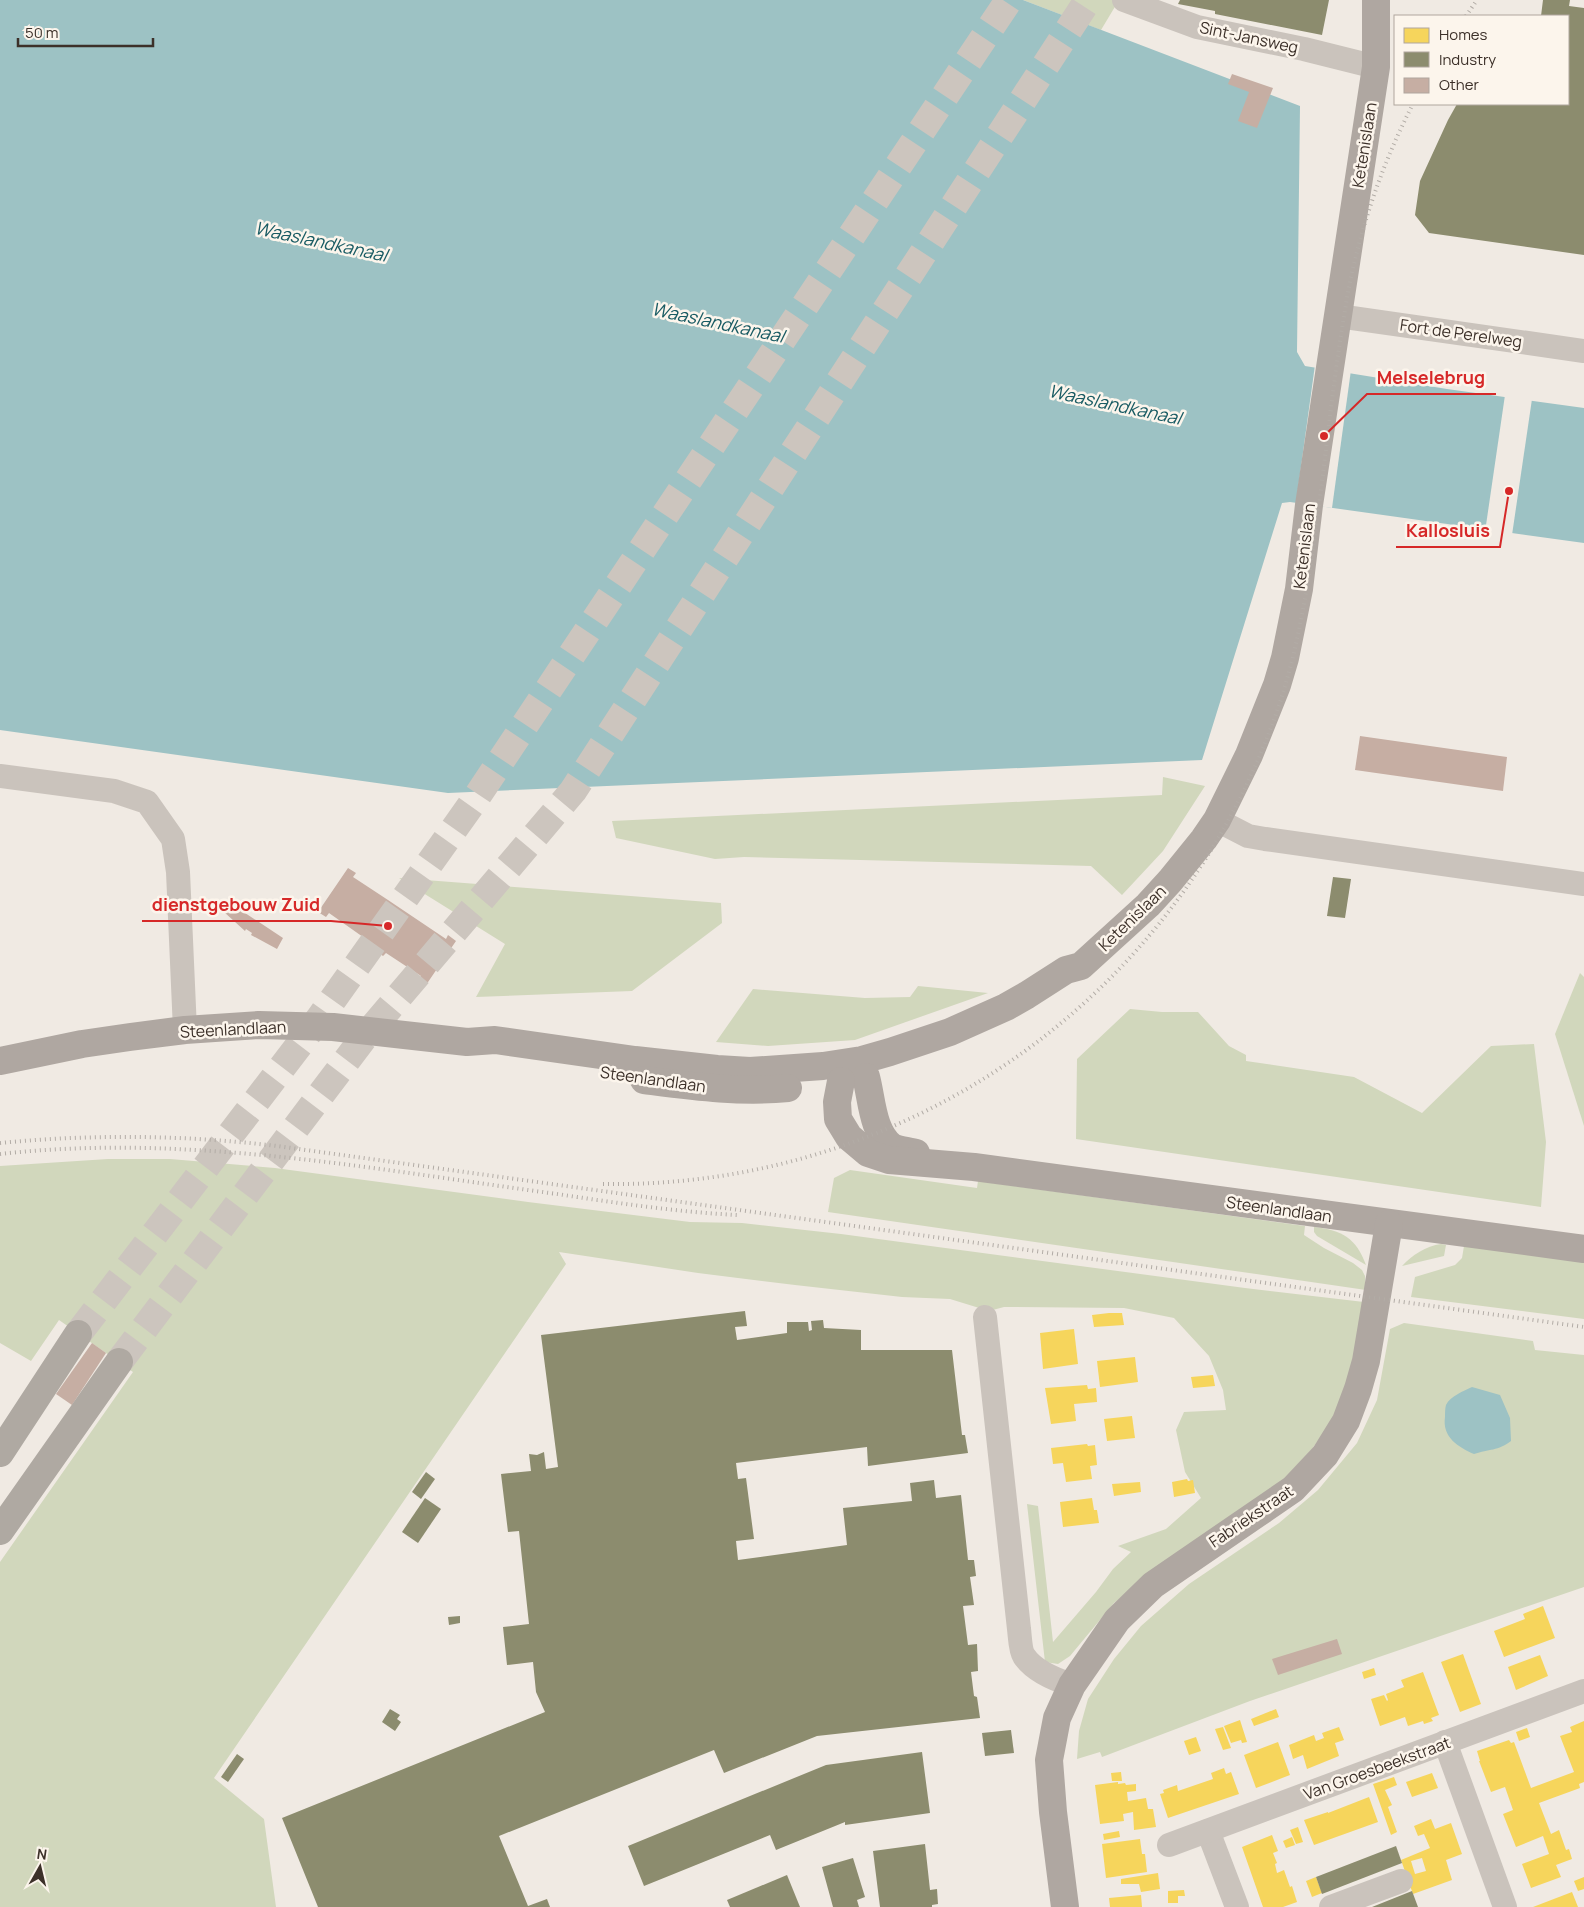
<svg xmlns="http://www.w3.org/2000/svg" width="1584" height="1907" font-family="Manrope,sans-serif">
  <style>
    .green { fill: #d1d7bc }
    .water { fill: #9dc2c4 }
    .pier { fill: #f0eae3 }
    .homes { fill: #f6d55c; fill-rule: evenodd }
    .industry { fill: #8c8c6e }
    .building { fill: #c6aea3 }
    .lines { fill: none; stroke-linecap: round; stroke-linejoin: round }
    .highway-tunnel { stroke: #ccc5be; stroke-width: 28; stroke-dasharray: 28 14; stroke-linecap: butt }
    .minor { stroke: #cac3bc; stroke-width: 24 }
    .major { stroke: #afa7a1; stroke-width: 28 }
    .highway { stroke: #afa9a2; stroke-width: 28 }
    .rail { stroke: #b2aca6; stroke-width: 4; stroke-dasharray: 1 4; stroke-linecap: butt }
    .labels { text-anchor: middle; stroke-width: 5; stroke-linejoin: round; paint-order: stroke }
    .street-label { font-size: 16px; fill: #3c3029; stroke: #fcf5ec }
    .water-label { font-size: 18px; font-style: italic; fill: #195b63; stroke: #fcf5ec }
    .leader { fill: none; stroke: #d62828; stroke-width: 2 }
    .callout-dot { fill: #d62828; stroke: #fcf5ec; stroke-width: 2 }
    .callout-label { font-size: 18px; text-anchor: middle; font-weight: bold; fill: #d62828; stroke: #fcf5ec; stroke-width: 5; stroke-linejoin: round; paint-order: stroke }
  </style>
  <rect width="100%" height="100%" fill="#f0eae3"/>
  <g class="green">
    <polygon points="1023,0 1119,0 1101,30"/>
    <polygon points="1163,777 1205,786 1163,851 1122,895 1091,866 744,857 715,859 616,838 612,821 1162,795"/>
    <polygon points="399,878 721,903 722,923 632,991 476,997 505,944"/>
    <polygon points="1580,973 1584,977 1584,1126 1555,1034"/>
    <polygon points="918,986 988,993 855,1040 768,1046 716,1042 753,989 865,998 910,997"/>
    <polygon points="1130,1009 1162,1012 1198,1012 1229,1046 1246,1055 1246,1061 1354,1077 1422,1113 1491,1046 1534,1044 1546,1142 1541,1207 1076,1139 1077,1059"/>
    <polygon points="108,1159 170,1159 275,1168 528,1202 690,1222 742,1223 841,1234 1245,1288 1364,1302 1351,1380 1335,1417 1312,1449 1271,1493 1157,1568 1114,1603 1070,1656 1058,1664 1045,1662 1027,1504 1038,1506 1053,1642 1096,1592 1113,1569 1131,1552 1118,1546 1166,1529 1201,1498 1185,1472 1176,1430 1184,1412 1226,1410 1223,1390 1209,1356 1174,1318 1124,1308 1004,1307 989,1311 950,1299 902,1297 795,1285 698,1273 559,1252 566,1264 214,1778 264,1819 276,1907 0,1907 0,1562 133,1372 59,1320 31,1361 0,1343 0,1166"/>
    <polygon points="850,1170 977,1188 978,1181 1305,1226 1304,1235 1324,1248 1353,1263 1362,1270 1365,1276 1366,1290 828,1212 834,1178"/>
    <path d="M1314 1227C1342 1230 1356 1238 1366 1265L1317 1236 1314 1232Z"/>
    <path d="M1441 1244 1446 1245 1444 1256 1402 1266C1412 1255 1426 1246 1441 1244Z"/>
    <polygon points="1464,1246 1584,1261 1584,1319 1411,1297 1415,1277 1455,1265 1462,1258"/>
    <polygon points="1404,1323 1533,1341 1535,1350 1584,1355 1584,1587 1250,1701 1102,1757 1100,1752 1077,1759 1079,1731 1088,1699 1114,1659 1141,1626 1189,1584 1279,1523 1318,1490 1357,1443 1377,1400 1390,1329"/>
  </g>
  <g class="water">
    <polygon points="0,0 1023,0 1300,106 1297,352 1305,366 1447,389 1584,408 1584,543 1290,502 1282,503 1202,760 448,793 0,730"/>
    <path d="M1472 1387 1500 1395 1510 1418 1511 1441C1498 1451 1489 1449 1474 1454 1458 1447 1442 1437 1445 1417 1445 1414 1445 1408 1446 1405 1450 1396 1464 1391 1472 1387Z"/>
  </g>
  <g class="pier">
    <polygon points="1315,365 1351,370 1332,508 1296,503"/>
    <polygon points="1505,395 1532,399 1512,535 1485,532"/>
  </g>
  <g class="homes">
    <polygon points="1109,1313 1122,1313 1124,1325 1094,1327 1092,1315"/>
    <polygon points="1074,1329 1078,1364 1043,1369 1040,1333"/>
    <polygon points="1135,1357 1138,1382 1100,1387 1097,1361"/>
    <polygon points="1213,1375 1215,1386 1193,1388 1191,1377"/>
    <polygon points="1087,1385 1088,1389 1096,1388 1097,1402 1074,1404 1076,1421 1051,1424 1045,1388"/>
    <polygon points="1132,1416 1135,1438 1107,1441 1104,1419"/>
    <polygon points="1087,1444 1088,1446 1095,1445 1097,1465 1090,1466 1092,1479 1066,1482 1063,1463 1053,1464 1051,1448"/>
    <polygon points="1187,1479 1188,1481 1193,1480 1195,1493 1174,1497 1172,1482"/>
    <polygon points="1140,1482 1141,1492 1114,1496 1112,1484"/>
    <polygon points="1092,1498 1094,1510 1097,1510 1099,1523 1063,1527 1060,1502"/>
    <polygon points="1543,1606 1555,1638 1504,1657 1494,1631 1525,1619 1523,1614"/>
    <polygon points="1463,1654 1481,1704 1460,1712 1441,1662"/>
    <polygon points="1540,1655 1548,1676 1516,1690 1508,1667"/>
    <polygon points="1374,1668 1376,1675 1364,1679 1362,1672"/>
    <polygon points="1423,1672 1439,1715 1431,1718 1433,1721 1424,1724 1423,1721 1408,1726 1405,1717 1380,1726 1371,1699 1384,1695 1387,1701 1388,1700 1386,1694 1404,1687 1401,1680"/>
    <polygon points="1276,1709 1279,1717 1254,1726 1251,1719"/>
    <polygon points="1240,1720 1247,1742 1242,1743 1241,1740 1231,1743 1224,1726"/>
    <polygon points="1584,1721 1584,1782 1579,1784 1580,1788 1539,1803 1551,1834 1559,1830 1566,1850 1569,1849 1572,1859 1556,1865 1561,1877 1531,1888 1522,1864 1549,1854 1543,1836 1516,1847 1503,1814 1513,1810 1505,1787 1491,1792 1479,1761 1480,1761 1477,1751 1509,1740 1511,1743 1514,1742 1531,1788 1574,1772 1560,1736 1572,1732 1570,1727"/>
    <polygon points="1223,1727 1231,1748 1223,1750 1215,1729"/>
    <polygon points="1339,1727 1344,1740 1335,1743 1339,1756 1307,1769 1303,1755 1293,1759 1289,1745 1314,1735 1316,1741 1324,1738 1322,1733"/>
    <polygon points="1527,1728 1530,1737 1519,1741 1516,1732"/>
    <polygon points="1196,1737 1201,1751 1189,1755 1184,1741"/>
    <polygon points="1278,1742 1290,1775 1256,1788 1244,1755"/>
    <polygon points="1224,1768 1226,1774 1231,1772 1239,1794 1168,1818 1160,1794 1164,1793 1163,1790 1177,1785 1178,1791 1213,1779 1211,1773"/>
    <polygon points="1121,1772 1122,1781 1112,1781 1111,1773"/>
    <polygon points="1432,1773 1438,1788 1412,1797 1406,1782"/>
    <polygon points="1394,1777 1397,1785 1385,1790 1392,1805 1388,1807 1397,1832 1391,1835 1373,1784"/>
    <polygon points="1118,1782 1118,1784 1125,1783 1126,1785 1136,1784 1136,1791 1127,1792 1128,1801 1146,1798 1148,1809 1153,1809 1156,1827 1134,1830 1133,1812 1123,1814 1124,1821 1100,1824 1095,1785"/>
    <polygon points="1369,1797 1378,1822 1314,1845 1304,1820 1328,1812 1328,1813"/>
    <path d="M1431 1819 1435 1829 1451 1823 1462 1854 1446 1860 1452 1880 1413 1894 1401 1860 1430 1848 1424 1834 1418 1836 1414 1826ZM1422 1858 1426 1871 1415 1874 1411 1861Z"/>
    <polygon points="1298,1827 1303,1842 1296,1844 1290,1830"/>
    <polygon points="1119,1831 1120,1837 1104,1840 1103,1834"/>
    <polygon points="1272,1835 1278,1851 1273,1853 1277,1863 1275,1864 1277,1873 1284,1870 1290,1887 1292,1886 1297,1902 1283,1907 1263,1907 1242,1847"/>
    <polygon points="1292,1837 1295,1845 1286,1848 1283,1841"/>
    <polygon points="1140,1839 1142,1854 1145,1854 1147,1872 1106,1878 1102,1844"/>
    <polygon points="1158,1873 1160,1889 1141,1892 1139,1884 1121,1884 1121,1879"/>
    <polygon points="1316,1877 1322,1893 1312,1897 1306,1881"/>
    <polygon points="1584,1877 1584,1889 1578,1891 1574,1881"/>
    <polygon points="1184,1890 1185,1896 1178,1896 1178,1903 1168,1903 1168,1891"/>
    <polygon points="1572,1892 1578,1907 1533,1907"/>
    <polygon points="1141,1895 1142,1907 1110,1907 1109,1898"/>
  </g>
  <g class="industry">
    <polygon points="1180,0 1329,0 1322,35 1215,14 1215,11 1178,4"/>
    <polygon points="1543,0 1570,0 1569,6 1584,8 1584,255 1429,233 1415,215 1420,181 1448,120 1457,104 1568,104 1568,16 1541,16"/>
    <polygon points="1333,877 1351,879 1345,918 1327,916"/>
    <polygon points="745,1311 747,1326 735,1327 737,1340 787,1333 787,1322 808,1322 809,1331 812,1330 811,1321 823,1320 824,1328 861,1330 861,1350 952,1350 962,1435 965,1435 968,1453 868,1466 867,1447 736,1463 738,1479 746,1478 754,1539 736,1541 738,1560 847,1545 843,1508 912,1501 910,1483 934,1480 936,1498 961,1495 968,1560 974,1560 976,1576 970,1577 974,1605 963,1606 968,1645 977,1644 978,1671 971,1672 974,1696 977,1697 980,1718 817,1736 724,1773 714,1750 499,1836 528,1906 547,1899 550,1907 318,1907 282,1818 545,1712 536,1692 533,1662 507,1665 503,1627 529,1624 519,1531 508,1532 501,1474 531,1471 529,1454 537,1455 544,1452 546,1469 558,1467 541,1335"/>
    <polygon points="426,1472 435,1479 421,1499 412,1492"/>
    <polygon points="425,1498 441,1509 418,1543 402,1532"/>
    <polygon points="460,1616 460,1623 449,1625 448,1617"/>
    <polygon points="390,1709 400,1715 397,1719 401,1722 395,1731 382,1722"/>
    <polygon points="1011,1730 1014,1753 985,1756 982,1733"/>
    <polygon points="922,1752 930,1813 845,1825 845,1822 776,1850 770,1835 644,1886 628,1846 826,1765"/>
    <polygon points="237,1754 244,1759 228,1782 221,1777"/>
    <polygon points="925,1844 930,1890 937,1889 938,1904 932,1905 932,1907 880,1907 873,1851"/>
    <polygon points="1396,1846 1402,1863 1322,1894 1316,1877"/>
    <polygon points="853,1858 865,1897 857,1900 859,1907 833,1907 822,1867"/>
    <polygon points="787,1875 800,1907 730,1907 727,1900"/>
    <polygon points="1412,1891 1418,1907 1372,1907"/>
  </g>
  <g class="building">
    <polygon points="1232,74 1273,88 1257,128 1238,121 1249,92 1228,84"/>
    <polygon points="1360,736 1507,757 1503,791 1355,770"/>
    <polygon points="348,868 356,873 353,877 388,900 446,939 448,935 456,941 426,985 418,980 421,976 386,953 383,956 361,939 363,937 329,913 326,917 318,912"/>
    <polygon points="230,903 283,938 277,949 251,935 252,933 246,929 245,931 224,912"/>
    <polygon points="92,1343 106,1353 72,1405 56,1394"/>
    <polygon points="1337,1639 1342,1654 1278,1675 1272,1659"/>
  </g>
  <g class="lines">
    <g class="highway-tunnel">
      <polyline points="78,1334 319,1019 476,798 1009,0"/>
      <polyline points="119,1362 362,1040 573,791 1088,0"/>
    </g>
    <g class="minor">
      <polyline points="1124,0 1197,27 1304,49 1376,67"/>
      <polyline points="1338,316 1584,351"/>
      <polyline points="0,776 114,791 147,802 173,839 178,872 185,1030"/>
      <polyline points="1217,820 1248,836 1265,839 1584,884"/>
      <path d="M985 1317 1019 1629C1020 1636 1020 1650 1024 1656 1034 1671 1056 1680 1072 1685"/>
      <polyline points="1445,1742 1505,1907"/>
      <polyline points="1208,1831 1237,1907"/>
      <polyline points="1169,1845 1584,1691"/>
      <polyline points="1331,1907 1401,1881"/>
    </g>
    <g class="major">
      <polyline points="0,1061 82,1044 130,1037 185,1030 259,1025 333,1027 467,1042 495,1040 635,1060 717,1069 750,1071 823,1066 862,1060 890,1052 950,1032 1006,1007 1027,995 1066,970 1081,966 1148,905 1170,881 1204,839 1217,820 1249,755 1277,685 1285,658 1299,589 1309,505 1376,67 1376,0"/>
      <path d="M866 1077C872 1099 872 1132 892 1147 898 1150 909 1151 916 1153"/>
      <path d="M644 1080C691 1086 740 1093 788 1088"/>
      <polyline points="841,1081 837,1102 838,1119 849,1137 868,1153 889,1160 974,1167 1584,1249"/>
      <polyline points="1065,1907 1053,1812 1049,1760 1057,1718 1072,1685 1117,1620 1153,1585 1293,1489 1325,1455 1346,1421 1358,1389 1366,1361 1389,1224"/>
    </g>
    <g class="highway">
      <polyline points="0,1453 78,1334"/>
      <polyline points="0,1531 119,1362"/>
    </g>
    <g class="rail">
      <polyline points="1466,16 1477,0"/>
      <path d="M0 1143C93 1134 185 1135 277 1146L1584 1327"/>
      <path d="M0 1154C187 1133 372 1169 557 1194 617 1203 677 1212 737 1215"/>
      <path d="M603 1184C850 1188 1082 1061 1211 850 1249 788 1279 719 1295 648 1322 528 1327 403 1350 282 1363 220 1384 160 1413 104"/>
    </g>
  </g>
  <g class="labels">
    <g class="street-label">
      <text transform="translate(1249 37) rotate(12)" y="6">Sint-Jansweg</text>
      <text transform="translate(1364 145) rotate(-81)" y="6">Ketenislaan</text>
      <text transform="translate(1461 333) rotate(8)" y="6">Fort de Perelweg</text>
      <text transform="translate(1304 546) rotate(-83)" y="6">Ketenislaan</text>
      <text transform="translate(1132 918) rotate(-44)" y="6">Ketenislaan</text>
      <text transform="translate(233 1029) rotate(-3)" y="6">Steenlandlaan</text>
      <text transform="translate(653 1079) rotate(8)" y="6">Steenlandlaan</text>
      <text transform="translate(1279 1209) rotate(8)" y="6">Steenlandlaan</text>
      <text transform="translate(1251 1516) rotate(-34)" y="6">Fabriekstraat</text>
      <text transform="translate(1377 1768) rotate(-20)" y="6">Van Groesbeekstraat</text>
    </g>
    <g class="water-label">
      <text transform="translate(321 242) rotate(12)" y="6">Waaslandkanaal</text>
      <text transform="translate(718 323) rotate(12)" y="6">Waaslandkanaal</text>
      <text transform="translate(1115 405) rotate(12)" y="6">Waaslandkanaal</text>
    </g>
  </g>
  <path class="leader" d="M1324 436L1367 394H1496M1509 491L1500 547H1396M388 926L331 921H142"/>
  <g class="callout-dot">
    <circle cx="1324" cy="436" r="5"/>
    <circle cx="1509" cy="491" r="5"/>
    <circle cx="388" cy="926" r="5"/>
  </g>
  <g class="callout-label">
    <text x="1431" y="384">Melselebrug</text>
    <text x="1448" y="537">Kallosluis</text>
    <text x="236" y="911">dienstgebouw Zuid</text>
  </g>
  <rect x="1394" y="15" width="175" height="90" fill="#fcf5ec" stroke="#afa69e"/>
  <rect x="1404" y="28" width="25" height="15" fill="#f6d55c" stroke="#afa69e"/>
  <text x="1439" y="40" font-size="15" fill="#3c3029">Homes</text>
  <rect x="1404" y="52" width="25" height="15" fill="#8c8c6e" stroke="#afa69e"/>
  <text x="1439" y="65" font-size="15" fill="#3c3029">Industry</text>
  <rect x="1404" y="78" width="25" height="15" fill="#c6aea3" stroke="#afa69e"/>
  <text x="1439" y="90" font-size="15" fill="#3c3029">Other</text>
  <g transform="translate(40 1867) rotate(8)" stroke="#fcf5ec" stroke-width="4" paint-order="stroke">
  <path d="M0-4L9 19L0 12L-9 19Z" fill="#3c3029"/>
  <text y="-8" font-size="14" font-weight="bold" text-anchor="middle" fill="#3c3029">N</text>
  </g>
  <path d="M18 38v8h135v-8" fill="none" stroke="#3c3029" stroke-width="2.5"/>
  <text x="25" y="38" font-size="15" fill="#3c3029" stroke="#fcf5ec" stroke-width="4" paint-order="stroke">50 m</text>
</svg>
